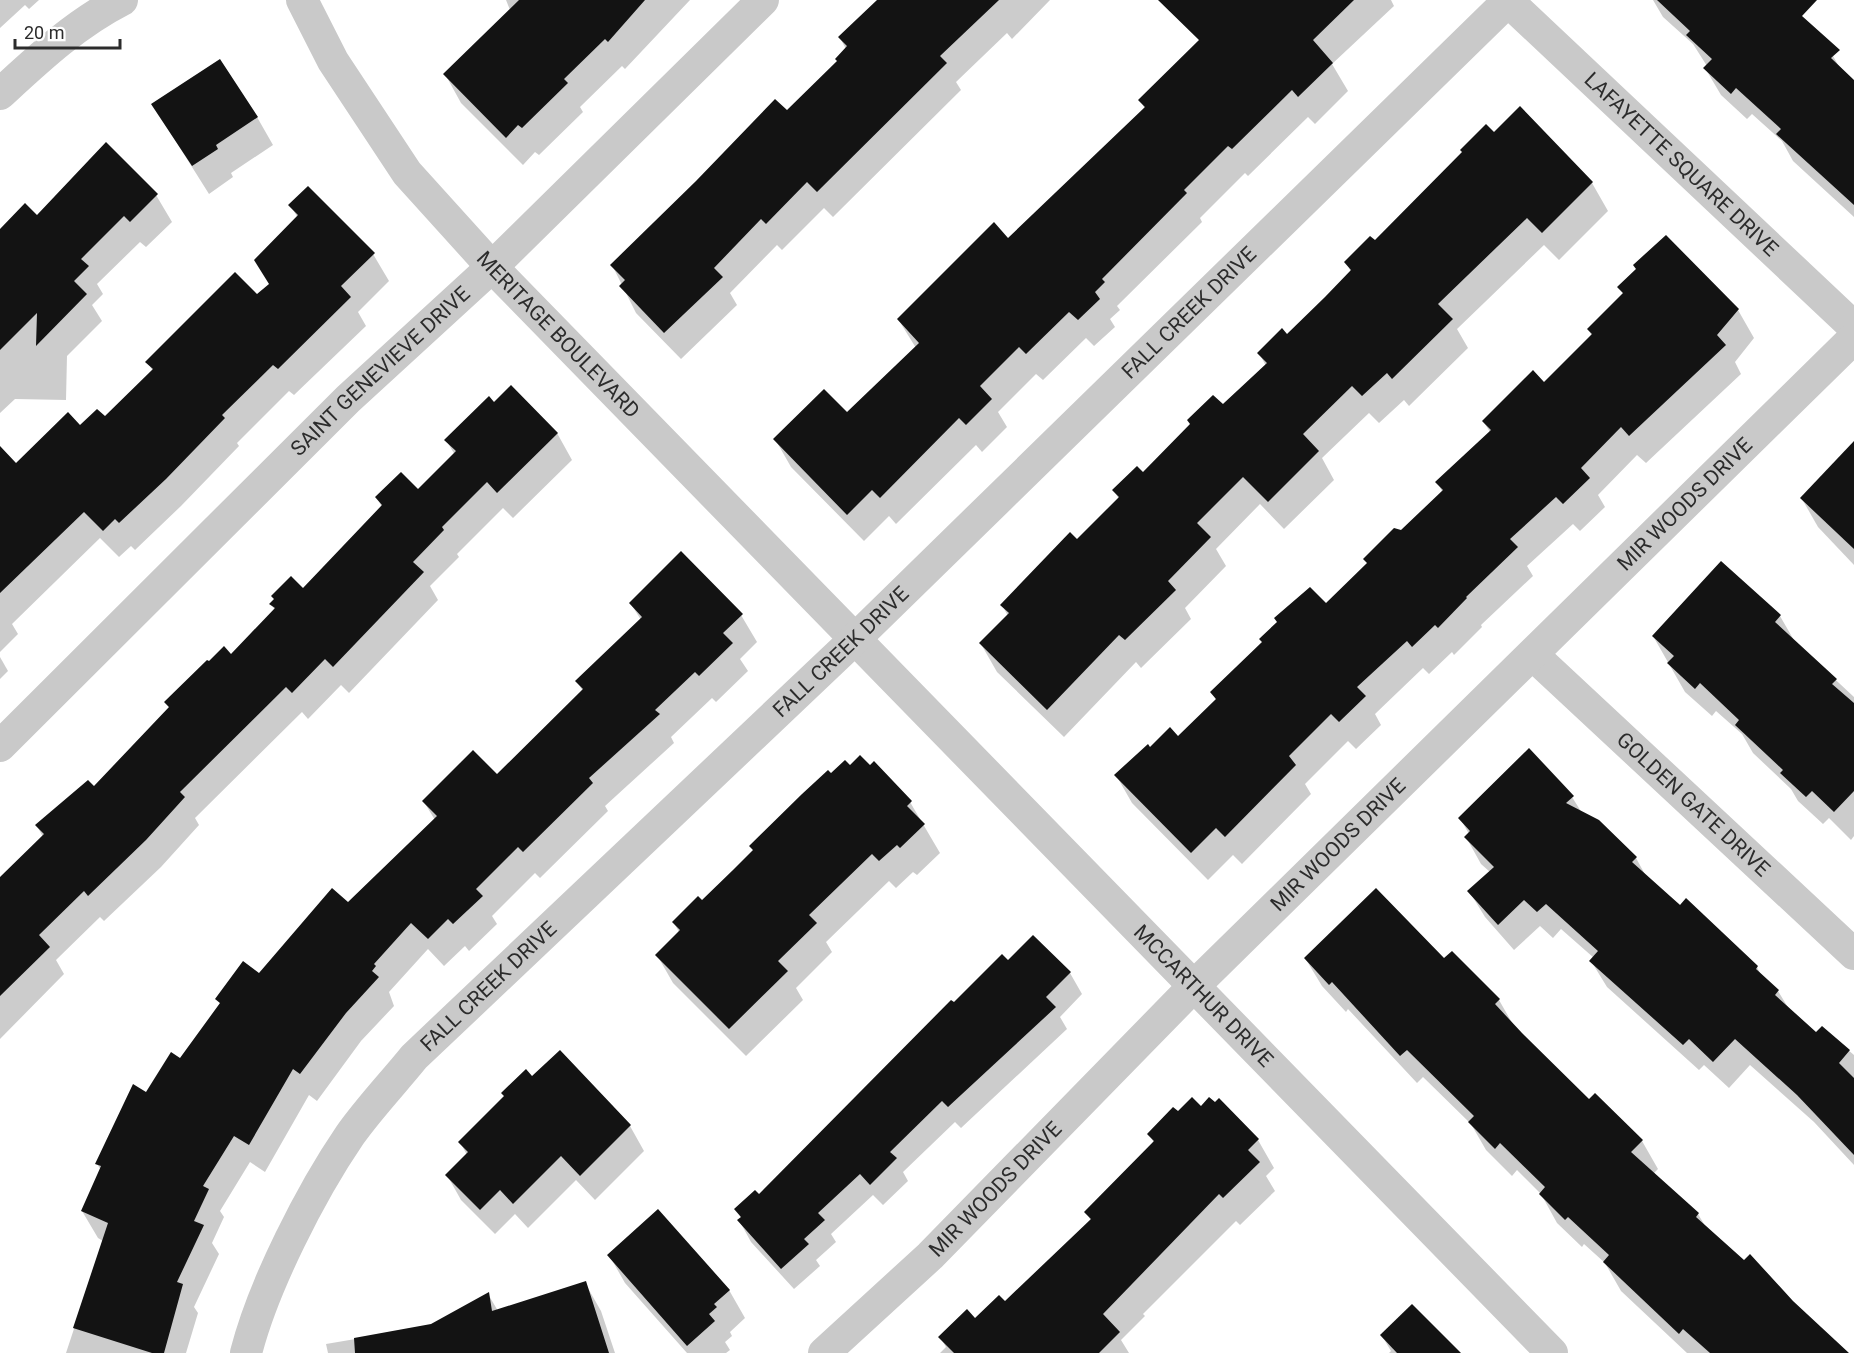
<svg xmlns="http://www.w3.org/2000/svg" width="1854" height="1353" font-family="Roboto,sans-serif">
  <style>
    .shadow { fill: #0003 }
    .building { fill: #131313 }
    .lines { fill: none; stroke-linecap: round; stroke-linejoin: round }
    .street { stroke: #c9c9c9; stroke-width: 32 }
    .labels { text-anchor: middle; stroke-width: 6; stroke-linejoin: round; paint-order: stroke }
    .street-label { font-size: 21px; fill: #2c2c2c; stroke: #fff }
  </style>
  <rect width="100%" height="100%" fill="#fff"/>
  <g class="shadow">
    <polygon points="0,0 39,0 29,9 25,5 0,28"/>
    <polygon points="506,0 690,0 625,69 622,66 580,107 583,112 539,155 535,152 523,165 461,103 445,74 510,10"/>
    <polygon points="879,0 1050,0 1012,39 1007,33 956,82 961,90 833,217 824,208 782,250 777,245 730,293 737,305 681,359 636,313 612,265 787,113 838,61 846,49 840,38"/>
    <polygon points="1252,0 1391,0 1394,6 1332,64 1348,91 1315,124 1308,117 1248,176 1245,173 1200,218 1202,222 1117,306 1120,310 1110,319 1115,327 1094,346 1086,338 1043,380 1036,374 998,412 1007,427 982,452 976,445 896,524 889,516 864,541 791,467 775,439 846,414 916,348 898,319 1008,240 1145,109 1140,100"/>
    <polygon points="1653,0 1773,0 1833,56 1841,70 1854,82 1854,217 1793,161 1782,141 1752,114 1747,119 1721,95 1705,68 1707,66 1693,44 1663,17"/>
    <polygon points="153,105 257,117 273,145 231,173 233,177 209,194"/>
    <polygon points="1520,109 1592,183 1608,211 1559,260 1544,245 1457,329 1468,348 1409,406 1404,400 1379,423 1369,413 1322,458 1334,480 1284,529 1260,504 1216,549 1226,566 1185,608 1191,619 1141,668 1136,662 1064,737 997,672 981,644 1008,616 1002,605 1077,541 1119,499 1114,491 1143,474 1266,366 1259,353 1287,336 1351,272 1346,262 1375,242"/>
    <polygon points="156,195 172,222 146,247 140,242 97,284 103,294 92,305 102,321 67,356 66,400 15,399 0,413 0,230 37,217"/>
    <polygon points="290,205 373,254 389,281 358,312 366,326 294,395 289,391 237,443 239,446 181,506 135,550 131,546 119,557 100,538 12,624 18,634 0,652 0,465 16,465 80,428 105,419 153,371 147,362 257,296 270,285 298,218"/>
    <polygon points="1666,237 1738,310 1754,338 1735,362 1741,374 1646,463 1637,455 1598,495 1605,507 1580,531 1573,524 1527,566 1533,576 1481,625 1482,627 1454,655 1452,652 1429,674 1423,668 1375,714 1381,725 1356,749 1348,741 1305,784 1311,794 1242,864 1233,855 1208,880 1132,803 1116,775 1150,749 1178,738 1216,700 1212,692 1326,605 1443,493 1437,482 1490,432 1483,421 1544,384 1592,336 1588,329 1624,295 1619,287"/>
    <polygon points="494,404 557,433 572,460 513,518 503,508 457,554 459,557 430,586 438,600 349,693 341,685 308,719 302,712 195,818 199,825 161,867 104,921 100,917 56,960 64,974 0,1039 0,879 43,837 37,826 94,788 170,709 166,703 231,656 275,610 271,604 303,590 382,507 377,498 418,491 455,455 446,440"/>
    <polygon points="1854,443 1854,565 1818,527 1802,499"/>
    <polygon points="1721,563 1780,616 1795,642 1854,697 1854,836 1851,840 1829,818 1823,824 1798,801 1791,789 1753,753 1742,734 1716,711 1712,716 1685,692 1653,636"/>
    <polygon points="631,604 741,615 757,642 740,659 748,671 716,702 712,698 671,737 674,743 605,806 608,811 540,878 535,873 492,916 497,924 469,951 465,946 444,966 428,949 389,992 394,1006 361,1041 317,1101 309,1095 265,1172 250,1162 220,1211 224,1217 212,1243 219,1254 194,1307 198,1313 186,1353 66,1353 103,1241 98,1238 82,1211 101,1170 97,1164 147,1094 180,1060 221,1005 217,999 259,975 348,904 435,820 424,802 497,777 583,691 577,682 641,620"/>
    <polygon points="0,657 8,671 0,679"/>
    <polygon points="849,767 910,802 940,853 917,875 913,872 896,888 889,881 826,942 832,952 796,988 803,1000 746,1056 673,983 657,955 679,932 674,923 702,902 754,852 751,847 831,775"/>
    <polygon points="1572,797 1582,813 1636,858 1647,878 1757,967 1762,977 1778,991 1789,1009 1816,1034 1822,1028 1854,1055 1854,1165 1814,1122 1750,1065 1729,1088 1704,1065 1699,1070 1607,987 1591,961 1594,958 1561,929 1553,938 1540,926 1514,950 1485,917 1469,891 1490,872 1481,864 1466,837 1469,834 1460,818"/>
    <polygon points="1452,953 1499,1000 1515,1028 1589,1101 1642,1141 1658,1169 1653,1174 1698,1214 1707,1229 1842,1353 1687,1353 1621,1291 1605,1263 1584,1244 1582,1247 1557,1223 1541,1194 1517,1170 1512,1176 1486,1150 1471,1124 1423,1077 1417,1083 1348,1009 1346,1012 1322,986 1305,958 1444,961"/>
    <polygon points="1008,962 1070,973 1082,994 1060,1017 1067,1029 961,1128 955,1122 903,1172 908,1181 883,1205 873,1195 831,1234 836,1242 816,1260 820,1266 794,1289 751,1242 739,1220 741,1218 736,1209 759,1197 954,1004"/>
    <polygon points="560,1052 630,1126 644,1151 595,1200 576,1180 528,1228 515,1214 495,1234 461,1200 447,1175 467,1155 460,1142 505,1098 532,1078"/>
    <polygon points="1201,1108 1258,1140 1274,1168 1266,1176 1275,1191 1240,1225 1236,1221 1143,1314 1145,1316 1121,1340 1129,1353 940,1353 946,1347 940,1337 1005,1303 1091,1221 1086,1212 1154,1143 1149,1134 1178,1113"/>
    <polygon points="609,1255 729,1290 745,1318 730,1332 732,1336 725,1342 730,1350 726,1353 687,1353 625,1283"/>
    <polygon points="585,1283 601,1311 615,1353 328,1353 326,1344 432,1326 488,1294 498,1311"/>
    <polygon points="1382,1336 1459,1353 1389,1353 1391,1351"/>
  </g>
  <g class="building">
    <polygon points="519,0 645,0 608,42 605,39 564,79 568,83 522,128 518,125 506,138 443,74"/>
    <polygon points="877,0 999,0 940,56 947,63 817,192 807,182 766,224 761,219 714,268 723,277 664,333 619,286 625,280 610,265 696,181 775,99 787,110 837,61 835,59 847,46 838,37"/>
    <polygon points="1158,0 1354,0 1313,40 1333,63 1298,97 1292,90 1232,149 1228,146 1184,190 1187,193 1102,279 1105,282 1095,292 1100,299 1078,320 1069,312 1026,354 1019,347 980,386 992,399 966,425 959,418 880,498 872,490 847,515 773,439 824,389 847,412 919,343 897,319 994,222 1008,238 1145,107 1138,100 1199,40"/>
    <polygon points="1657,0 1817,0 1802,16 1840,50 1831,58 1854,80 1854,205 1776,134 1781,129 1736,88 1731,94 1703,68 1712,59 1686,35 1690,31"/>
    <polygon points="220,59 258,117 216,145 218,149 192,166 151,104"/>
    <polygon points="1520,106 1593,182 1542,233 1527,218 1438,304 1453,319 1392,379 1387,373 1362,396 1352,386 1303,434 1319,451 1268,502 1243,477 1197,523 1211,537 1168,581 1176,590 1125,640 1119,635 1047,710 979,643 1009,613 1000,605 1070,532 1077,539 1119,497 1112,490 1137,466 1143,472 1190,424 1187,420 1213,395 1223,404 1267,363 1257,353 1282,328 1287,334 1325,297 1351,270 1344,262 1370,236 1375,240 1462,152 1460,150 1486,124 1494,132"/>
    <polygon points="106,142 158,194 130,222 124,216 81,259 89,266 74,281 87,294 36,346 37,313 0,350 0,229 25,203 37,215"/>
    <polygon points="308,186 375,253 341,286 351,297 278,369 273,365 222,415 225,418 166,479 119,523 115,519 103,531 84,512 0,593 0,446 16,463 68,412 80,425 97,409 105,416 153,369 145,362 235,272 257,294 269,284 254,260 298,215 288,205"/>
    <polygon points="1666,235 1739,309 1717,335 1726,345 1629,436 1621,427 1581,468 1590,478 1563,504 1556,497 1510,539 1518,547 1466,597 1467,598 1438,628 1435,625 1412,647 1407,641 1357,687 1366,696 1339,722 1331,714 1289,756 1296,765 1225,837 1216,828 1191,853 1114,775 1148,744 1150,747 1170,727 1178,736 1216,699 1210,692 1262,642 1259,639 1277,622 1274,618 1310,587 1326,603 1367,563 1363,559 1394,528 1401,530 1443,490 1435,482 1491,430 1482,421 1533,370 1544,382 1592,334 1587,329 1623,293 1617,287 1636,269 1633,265"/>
    <polygon points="511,385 558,433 497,493 487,482 442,527 444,530 413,562 424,572 333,667 325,659 292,693 286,687 180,792 185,797 146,840 88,896 84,891 39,935 50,947 0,996 0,877 44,834 35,825 88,780 94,786 169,707 164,702 207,660 209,661 224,646 231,654 275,608 269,604 274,599 271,596 291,576 303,588 382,505 375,497 401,472 418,489 456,451 444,440 489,396 494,402"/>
    <polygon points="1854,441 1854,549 1800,498"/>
    <polygon points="681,551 743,614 723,633 733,643 699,676 695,672 655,710 660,714 589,778 593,783 523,852 518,847 476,889 483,896 453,924 448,919 428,939 411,923 374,964 376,966 372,971 379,977 346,1013 300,1074 293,1069 249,1145 234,1136 203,1186 209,1189 194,1221 204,1225 177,1282 183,1284 164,1353 152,1353 73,1328 108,1223 81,1211 101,1166 95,1164 133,1084 146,1092 171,1052 180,1058 220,1003 215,999 243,961 259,973 332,888 348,902 437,816 422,801 473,750 497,774 583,689 575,681 642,617 629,603"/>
    <polygon points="1721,561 1781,615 1775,622 1837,679 1832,684 1854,703 1854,791 1834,812 1812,791 1806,797 1780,773 1783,770 1735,725 1739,720 1700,683 1695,689 1667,663 1674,656 1652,636"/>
    <polygon points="1529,748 1574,796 1566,803 1599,820 1637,857 1632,862 1680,905 1686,898 1758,966 1756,969 1779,990 1775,995 1816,1032 1822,1026 1850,1050 1839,1063 1854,1078 1854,1155 1797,1095 1735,1039 1713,1062 1689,1039 1683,1045 1589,961 1598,951 1546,904 1537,912 1524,900 1498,925 1467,891 1494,867 1464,837 1470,831 1458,818"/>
    <polygon points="860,755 870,765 874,761 912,801 907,806 925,824 900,848 897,845 879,861 872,854 809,915 817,923 778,961 788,971 729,1029 655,955 680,930 672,922 698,896 702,900 733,870 753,850 749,846 802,794 828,770 831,773 845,760 850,765"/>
    <polygon points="1376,888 1444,958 1452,951 1500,999 1495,1004 1522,1033 1589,1099 1595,1093 1643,1140 1631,1152 1699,1213 1696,1217 1744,1260 1750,1254 1793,1301 1849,1353 1710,1353 1683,1329 1679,1334 1603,1262 1609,1255 1568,1217 1565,1220 1539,1194 1545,1187 1500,1143 1495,1149 1468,1122 1474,1116 1407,1050 1400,1056 1332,982 1329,985 1304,958"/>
    <polygon points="1033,935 1071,972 1046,997 1056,1007 948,1107 942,1101 890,1152 897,1158 870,1185 860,1174 818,1213 825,1220 804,1239 809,1244 781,1269 737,1220 741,1217 734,1209 755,1190 759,1194 951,1000 954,1002 1002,954 1008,960"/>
    <polygon points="560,1050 631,1125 580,1176 561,1156 513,1204 500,1190 480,1210 445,1175 468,1152 458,1142 504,1096 501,1093 526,1069 532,1076"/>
    <polygon points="1192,1097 1201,1106 1209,1097 1215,1102 1219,1098 1259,1139 1248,1150 1260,1162 1223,1198 1219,1194 1103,1314 1120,1332 1099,1353 954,1353 938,1337 967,1309 975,1318 999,1295 1005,1301 1091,1219 1084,1212 1154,1141 1147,1134 1173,1107 1178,1111"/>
    <polygon points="658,1209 730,1290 714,1304 717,1307 709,1314 715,1321 687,1346 607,1255"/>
    <polygon points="586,1281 609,1353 355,1353 354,1338 431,1324 489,1292 492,1311"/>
    <polygon points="1412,1304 1461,1353 1397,1353 1380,1335"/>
  </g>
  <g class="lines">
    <g class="street">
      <path id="s1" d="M302 0 333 61 407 173 492 267 1552 1353"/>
      <path d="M0 94C38 59 75 24 122 0"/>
      <path id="s2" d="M1533 655 1854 954"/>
      <path id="s3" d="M0 746 348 399 492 267 763 0"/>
      <path id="s4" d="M246 1353C263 1286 311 1192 350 1135 369 1108 393 1083 414 1057L855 639 1508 1 1854 327"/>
      <path id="s5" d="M824 1353 930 1256 1195 985 1854 338"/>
    </g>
  </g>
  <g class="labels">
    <g class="street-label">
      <text dy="7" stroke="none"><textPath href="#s4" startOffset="2102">LAFAYETTE SQUARE DRIVE</textPath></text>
      <text dy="7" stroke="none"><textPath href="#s4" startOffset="1418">FALL CREEK DRIVE</textPath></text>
      <text dy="7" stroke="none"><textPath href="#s1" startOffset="424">MERITAGE BOULEVARD</textPath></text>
      <text dy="7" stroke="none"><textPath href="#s3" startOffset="534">SAINT GENEVIEVE DRIVE</textPath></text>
      <text dy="7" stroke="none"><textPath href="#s5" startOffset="1209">MIR WOODS DRIVE</textPath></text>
      <text dy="7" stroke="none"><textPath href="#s4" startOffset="932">FALL CREEK DRIVE</textPath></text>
      <text dy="7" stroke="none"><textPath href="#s2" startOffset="219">GOLDEN GATE DRIVE</textPath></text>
      <text dy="7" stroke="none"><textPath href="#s5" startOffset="723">MIR WOODS DRIVE</textPath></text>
      <text dy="7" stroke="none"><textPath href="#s4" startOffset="446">FALL CREEK DRIVE</textPath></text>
      <text dy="7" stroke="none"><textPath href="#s1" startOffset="1348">MCCARTHUR DRIVE</textPath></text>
      <text dy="7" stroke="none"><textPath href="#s5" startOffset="237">MIR WOODS DRIVE</textPath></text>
    </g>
  </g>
  <path d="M15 39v9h105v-9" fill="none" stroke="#2c2c2c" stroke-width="3"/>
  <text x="24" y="39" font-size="18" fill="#2c2c2c" stroke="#ffffff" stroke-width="4.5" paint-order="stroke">20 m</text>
</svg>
